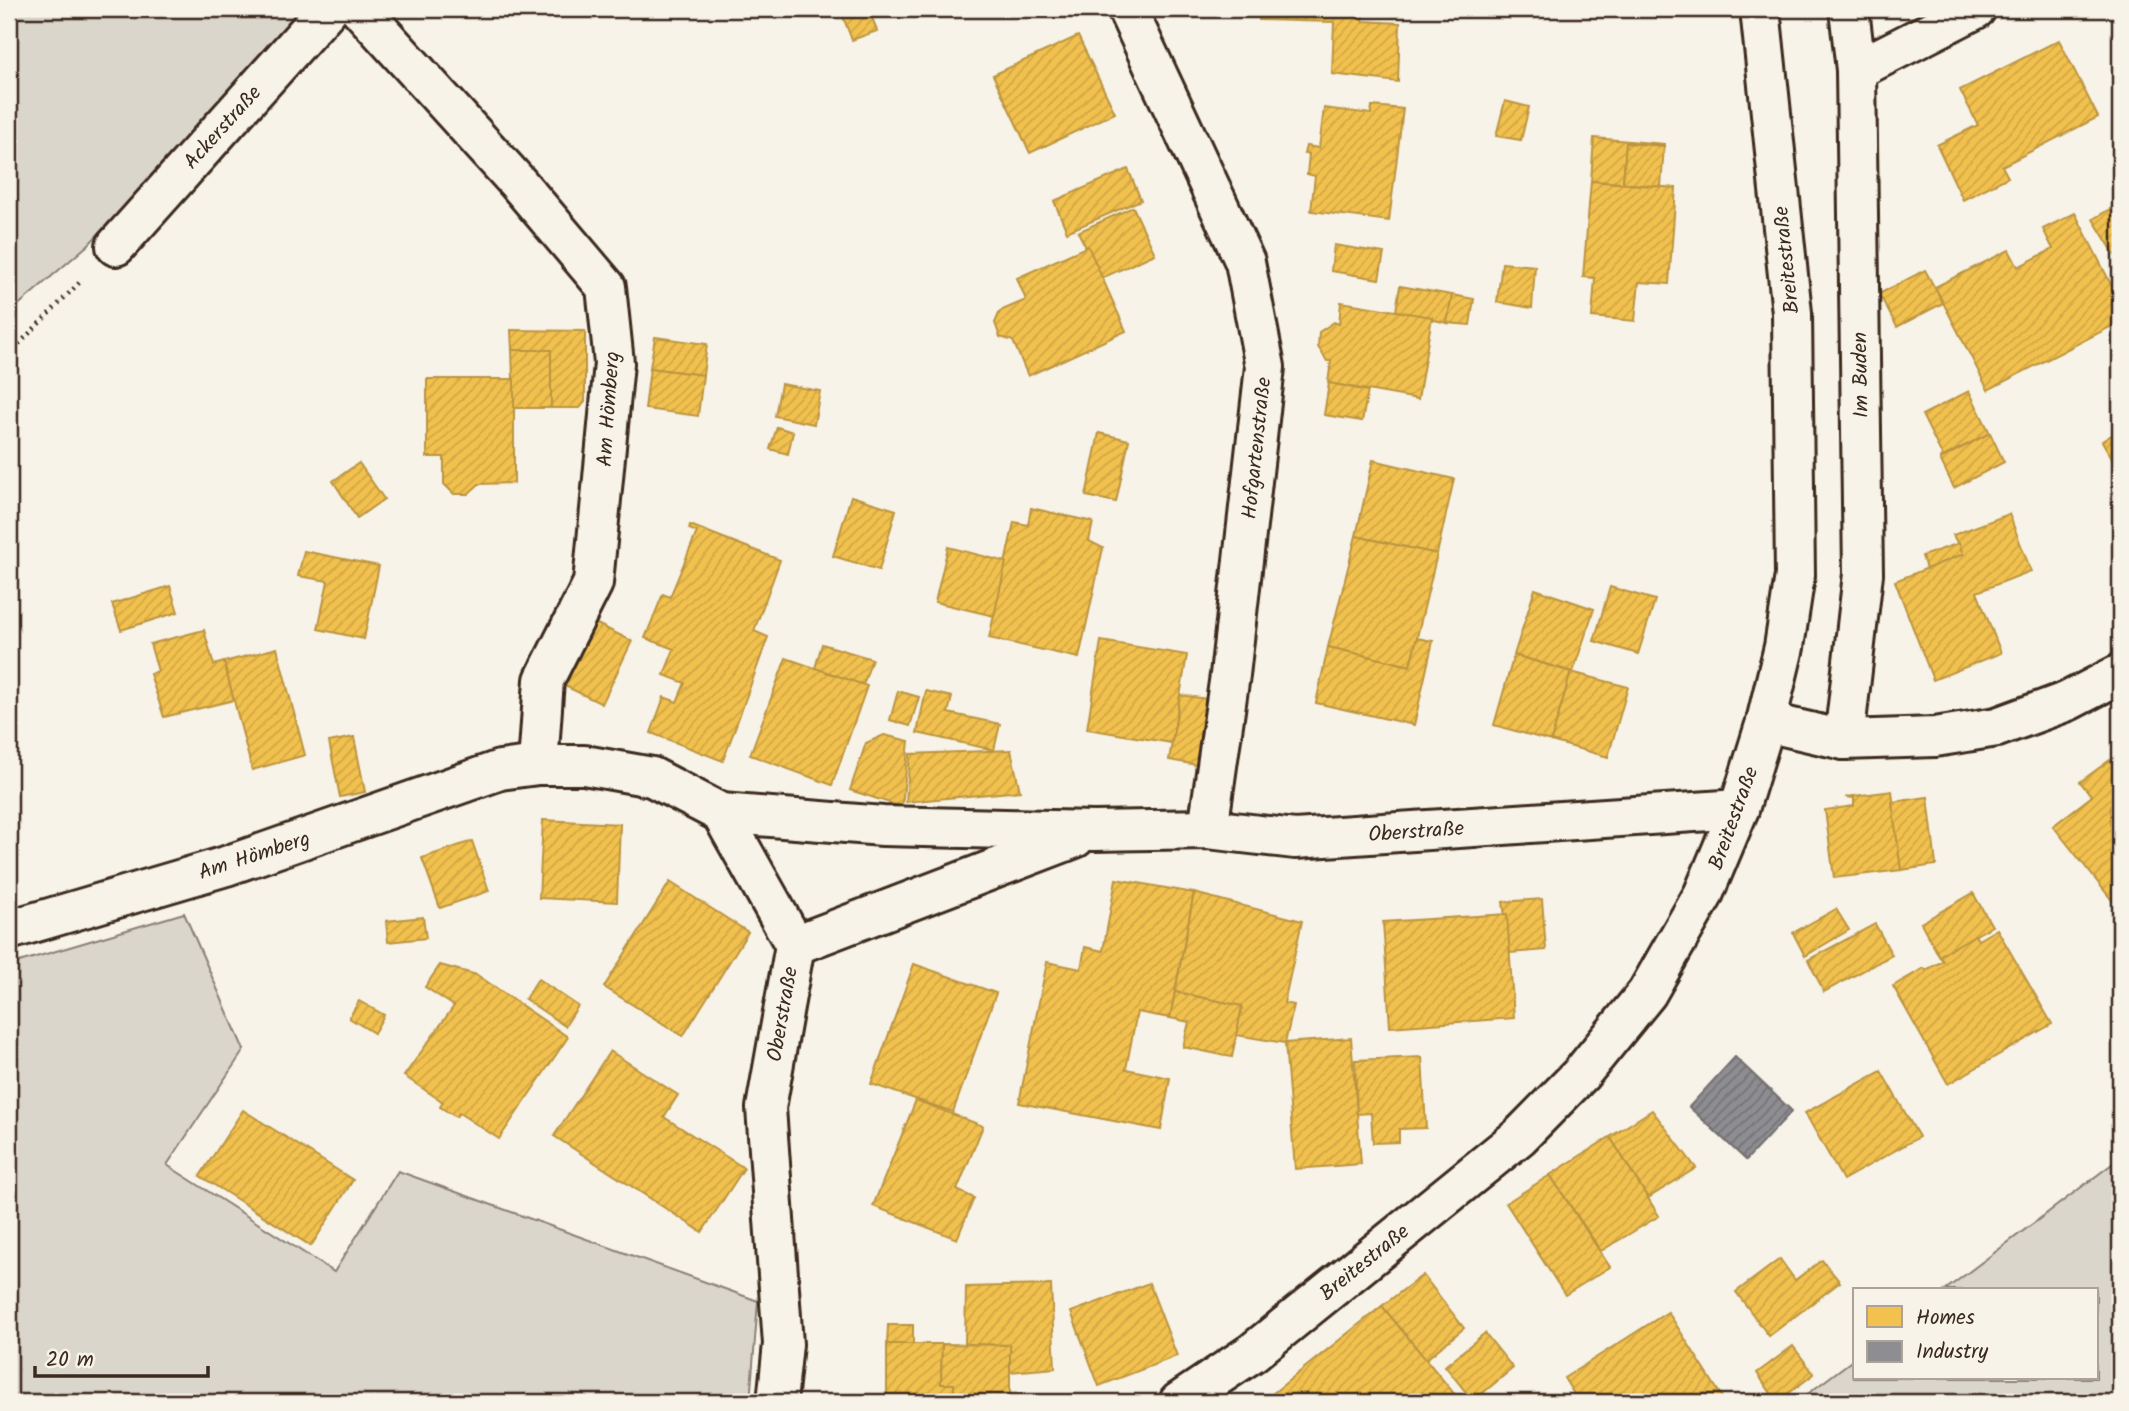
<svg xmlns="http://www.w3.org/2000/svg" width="2129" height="1411" font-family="Kalam,sans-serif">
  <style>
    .green { fill: #dbd6cb; stroke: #8b8074; stroke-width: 2 }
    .homes { fill: url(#homes-hatch); stroke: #bb9440; stroke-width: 2 }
    .industry { fill: url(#industry-hatch); stroke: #746f6f; stroke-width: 2 }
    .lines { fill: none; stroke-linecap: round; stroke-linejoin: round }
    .street-casing { stroke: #3b2a1e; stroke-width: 44 }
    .secondary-casing { stroke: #3b2a1e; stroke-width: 44 }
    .path { stroke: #3b2a1e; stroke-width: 4.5; stroke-dasharray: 2 5; stroke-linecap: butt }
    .street { stroke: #f7f3e8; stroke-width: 38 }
    .secondary { stroke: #f7f3e8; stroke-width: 38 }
    .labels { text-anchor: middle; stroke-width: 7; stroke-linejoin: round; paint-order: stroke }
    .street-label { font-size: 21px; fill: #3b2a1e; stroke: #f7f3e8 }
  </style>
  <defs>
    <pattern id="homes-hatch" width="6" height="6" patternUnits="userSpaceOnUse" patternTransform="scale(1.75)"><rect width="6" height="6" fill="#f2c14e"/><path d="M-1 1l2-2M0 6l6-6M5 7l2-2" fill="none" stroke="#d0a644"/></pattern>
    <pattern id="industry-hatch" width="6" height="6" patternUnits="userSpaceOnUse" patternTransform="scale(1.75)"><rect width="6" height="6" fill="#8d8d92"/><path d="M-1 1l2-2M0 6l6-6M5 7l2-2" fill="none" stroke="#747377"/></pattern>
  </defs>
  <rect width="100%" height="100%" fill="#f7f3e8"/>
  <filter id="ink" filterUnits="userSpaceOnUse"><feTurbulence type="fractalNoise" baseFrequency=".0143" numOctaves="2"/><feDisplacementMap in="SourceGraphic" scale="14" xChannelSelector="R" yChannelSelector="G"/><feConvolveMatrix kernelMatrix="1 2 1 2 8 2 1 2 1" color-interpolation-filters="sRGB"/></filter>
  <g filter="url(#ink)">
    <g class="green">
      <polygon points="9,9 311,9 88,245 9,313"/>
      <polygon points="184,913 244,1050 167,1165 334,1272 398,1171 758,1301 750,1402 9,1402 9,965"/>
      <polygon points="2120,1158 2120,1402 1797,1402 1854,1359 1854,1378 2096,1378 2096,1290 1945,1290"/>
    </g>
    <g class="homes">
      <polygon points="840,9 869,9 877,31 852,40"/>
      <polygon points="1259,9 1364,9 1363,21 1400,23 1398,82 1332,74 1334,22 1259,20"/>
      <polygon points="1078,36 1115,113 1030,153 993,75"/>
      <polygon points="2059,40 2098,117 2002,166 2008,177 1963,200 1937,145 1978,125 1960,90"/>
      <polygon points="1505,101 1529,107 1521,140 1496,136"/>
      <polygon points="1372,106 1403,109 1389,221 1311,211 1315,176 1307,174 1309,154 1304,154 1306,146 1319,148 1324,108 1371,114"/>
      <polygon points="1594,138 1664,144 1664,146 1626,143 1623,183 1591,181"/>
      <polygon points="1626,143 1664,146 1661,187 1623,183"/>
      <polygon points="1128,169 1141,200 1067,232 1054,201"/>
      <polygon points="1591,181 1676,188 1669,284 1639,282 1635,321 1592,317 1595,278 1583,277"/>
      <polygon points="2120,203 2120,252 2115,255 2093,219"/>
      <polygon points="1133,207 1155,254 1102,278 1078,232"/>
      <polygon points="2075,213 2120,302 2120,322 1988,390 1935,287 2009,250 2018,267 2053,249 2043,229"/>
      <polygon points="1334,245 1384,253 1379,279 1331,271"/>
      <polygon points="1088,246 1126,331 1028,376 1013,341 1000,337 995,323 1000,311 1026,300 1017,278"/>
      <polygon points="1502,263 1535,266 1532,308 1497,302"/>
      <polygon points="1925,270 1943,303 1897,327 1879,294"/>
      <polygon points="1400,286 1452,295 1447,323 1396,311"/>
      <polygon points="1452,295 1474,299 1470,325 1447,323"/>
      <polygon points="1341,302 1432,317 1418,399 1328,383 1331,361 1327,361 1318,347 1319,332 1334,322 1339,324"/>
      <polygon points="511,330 585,331 585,402 580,408 551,408 551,350 512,350"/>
      <polygon points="655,337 707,344 703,375 650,368"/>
      <polygon points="512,350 551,350 551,408 514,408"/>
      <polygon points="650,368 703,375 698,416 645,409"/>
      <polygon points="427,379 514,379 514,483 479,484 468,494 454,494 444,484 444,457 427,457"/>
      <polygon points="1329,383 1368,391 1362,421 1324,415"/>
      <polygon points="781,384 820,391 814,424 775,416"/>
      <polygon points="1969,391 1990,433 1943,457 1922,415"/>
      <polygon points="777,427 793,432 788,454 770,449"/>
      <polygon points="2120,430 2120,473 2102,441"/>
      <polygon points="1099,433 1129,440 1116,502 1086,496"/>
      <polygon points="1990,433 2004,462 1954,488 1940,459"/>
      <polygon points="1373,460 1454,479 1437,554 1356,536"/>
      <polygon points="359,463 384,499 357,518 333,481"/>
      <polygon points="851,496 896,510 879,570 833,556"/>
      <polygon points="1031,508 1093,522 1089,541 1103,548 1079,658 989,638 1014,522 1028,525"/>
      <polygon points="2009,514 2031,571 1977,592 2001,653 1933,680 1895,581 1963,554 1953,535"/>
      <polygon points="690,525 780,560 754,631 768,637 723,761 651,733 664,697 677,702 685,683 664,675 674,649 645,638 663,594 670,597 697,532 689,529"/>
      <polygon points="1356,536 1437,554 1410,666 1328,647"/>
      <polygon points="1959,543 1963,554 1926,569 1922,556"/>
      <polygon points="948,547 1006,562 994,616 935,602"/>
      <polygon points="304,551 379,566 364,639 318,629 328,581 298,576"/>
      <polygon points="170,586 178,612 121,630 112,604"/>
      <polygon points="1610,587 1655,600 1638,654 1594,641"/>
      <polygon points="1535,589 1594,609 1573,672 1514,655"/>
      <polygon points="595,623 632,641 602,704 565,686"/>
      <polygon points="204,630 214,665 224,662 234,700 164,717 150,674 158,671 150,644"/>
      <polygon points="1417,638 1433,641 1414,725 1316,703 1328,647 1410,666"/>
      <polygon points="1101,641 1187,655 1172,743 1087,729"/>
      <polygon points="822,644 872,659 863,685 815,668"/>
      <polygon points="277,648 305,755 252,770 224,662"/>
      <polygon points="1514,655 1571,672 1551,741 1494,725"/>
      <polygon points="786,658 867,686 832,785 750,755"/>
      <polygon points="1571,672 1628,687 1608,757 1551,741"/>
      <polygon points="898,691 919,697 910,726 890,720"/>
      <polygon points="926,691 952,697 948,713 1000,724 994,750 917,733"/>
      <polygon points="1180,695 1208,699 1197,765 1169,760"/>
      <polygon points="884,735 909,741 902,807 850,790 866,743"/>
      <polygon points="354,737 365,792 340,797 329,742"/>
      <polygon points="1011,750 1020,791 906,802 910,754"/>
      <polygon points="2110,760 2120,774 2120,900 2115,904 2053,826 2092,796 2080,782"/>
      <polygon points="1892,791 1901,870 1834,878 1825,810 1854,806 1854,798 1846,797"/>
      <polygon points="1928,797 1936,865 1901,870 1892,802"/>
      <polygon points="543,820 620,824 617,902 539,898"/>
      <polygon points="472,841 489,891 440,908 422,858"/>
      <polygon points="1116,879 1194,893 1170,1018 1137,1012 1126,1069 1170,1078 1161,1130 1019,1103 1047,962 1081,969 1085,947 1103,951"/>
      <polygon points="670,882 748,932 683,1036 604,987"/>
      <polygon points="1194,893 1302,921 1284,1003 1294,1005 1285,1043 1236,1035 1242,1006 1175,992"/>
      <polygon points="1973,893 1992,926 1939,956 1921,923"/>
      <polygon points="1542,899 1546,950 1510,953 1503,902"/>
      <polygon points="1836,909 1849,930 1805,956 1793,933"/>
      <polygon points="1507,914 1514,1018 1390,1027 1383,922"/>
      <polygon points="423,917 426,938 388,942 386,921"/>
      <polygon points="1875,924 1892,955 1824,992 1808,960"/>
      <polygon points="1997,929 2052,1024 1948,1084 1893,986 1924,968 1926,970 1943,961 1939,956 1975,935 1978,940"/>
      <polygon points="914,964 996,993 953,1112 871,1084"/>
      <polygon points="440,965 477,975 568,1037 499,1139 459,1113 456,1117 440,1107 443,1102 404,1076 454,1006 425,987"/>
      <polygon points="538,979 578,1006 565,1026 525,999"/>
      <polygon points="1175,992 1242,1006 1232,1057 1183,1047 1189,1022 1170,1018"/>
      <polygon points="359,1001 384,1015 374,1033 349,1018"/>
      <polygon points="1351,1038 1361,1164 1295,1169 1285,1043"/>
      <polygon points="610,1051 678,1095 664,1117 744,1168 702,1232 554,1136"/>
      <polygon points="1422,1057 1426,1128 1399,1129 1399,1142 1373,1143 1371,1113 1357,1114 1355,1060"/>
      <polygon points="1881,1071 1919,1137 1843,1180 1805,1113"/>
      <polygon points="916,1100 983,1126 957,1190 974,1198 957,1239 873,1206"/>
      <polygon points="243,1110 353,1180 311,1246 200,1176"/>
      <polygon points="1652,1110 1696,1168 1648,1198 1610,1137"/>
      <polygon points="1610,1137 1659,1216 1601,1251 1550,1175"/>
      <polygon points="1550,1175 1610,1267 1565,1295 1506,1203"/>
      <polygon points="1780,1259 1795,1280 1822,1260 1840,1282 1769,1336 1736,1292"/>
      <polygon points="1423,1275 1464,1328 1425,1360 1382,1306"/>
      <polygon points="1149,1283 1177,1356 1099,1386 1071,1312"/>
      <polygon points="1051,1285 1055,1368 1010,1372 1010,1345 965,1344 966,1287"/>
      <polygon points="1382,1306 1461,1402 1262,1402"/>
      <polygon points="1668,1312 1722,1397 1714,1402 1579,1402 1564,1378"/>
      <polygon points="888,1325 913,1325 913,1344 887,1344"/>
      <polygon points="1485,1333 1513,1368 1473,1401 1445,1366"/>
      <polygon points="887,1344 942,1344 941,1384 954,1384 954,1402 887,1402"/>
      <polygon points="942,1344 1010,1345 1010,1402 954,1402 954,1384 941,1384"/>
      <polygon points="1793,1346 1814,1374 1777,1402 1757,1373"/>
    </g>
    <polygon class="industry" points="1735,1057 1792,1111 1746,1160 1689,1107"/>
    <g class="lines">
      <g class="street-casing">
        <g id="street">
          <polyline points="360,9 518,183 606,287 614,363 593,583 544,680 538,765"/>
          <polyline points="1127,9 1245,262 1265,367 1230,675 1208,829"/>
          <polyline points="1856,70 1976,9"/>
          <polyline points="116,246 328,9"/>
          <polyline points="1766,722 1844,740 1935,737 1997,727 2068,701 2120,674"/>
          <polyline points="1844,740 1863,574 1856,70 1849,9"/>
          <polyline points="721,813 883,826 1094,831 1208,829 1295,839 1739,809"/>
          <polyline points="9,930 226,866 500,770 538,765 584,765 652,777 721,813 795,945"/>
          <polyline points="795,945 1075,838"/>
          <polyline points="777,1402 783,1344 766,1108 795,945"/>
        </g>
      </g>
      <g class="secondary-casing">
        <polyline id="secondary" points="1179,1402 1252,1353 1519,1137 1581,1074 1647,993 1703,895 1739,809 1766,722 1784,647 1795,575 1792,313 1760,9"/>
      </g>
      <polyline class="path" points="9,354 82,280"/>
      <use href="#street" class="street"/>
      <use href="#secondary" class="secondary"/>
    </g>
  </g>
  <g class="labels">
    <g class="street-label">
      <text transform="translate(222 127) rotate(-48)" y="7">Ackerstraße</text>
      <text transform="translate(1786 260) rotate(-96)" y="7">Breitestraße</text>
      <text transform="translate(1860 375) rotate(-91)" y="7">Im Buden</text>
      <text transform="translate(608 409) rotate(-86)" y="7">Am Hömberg</text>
      <text transform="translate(1256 448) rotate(-84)" y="7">Hofgartenstraße</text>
      <text transform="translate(1733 818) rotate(-70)" y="7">Breitestraße</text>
      <text transform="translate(1416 831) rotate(-4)" y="7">Oberstraße</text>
      <text transform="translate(254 855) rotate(-18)" y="7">Am Hömberg</text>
      <text transform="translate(782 1014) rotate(-80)" y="7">Oberstraße</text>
      <text transform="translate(1364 1262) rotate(-39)" y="7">Breitestraße</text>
    </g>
  </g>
  <rect width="2129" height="1411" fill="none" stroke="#f7f3e8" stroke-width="35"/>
  <rect x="18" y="18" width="2094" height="1376" fill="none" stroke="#3b2a1e" stroke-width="2.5" filter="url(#ink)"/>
  <rect x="1853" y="1288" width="245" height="91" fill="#f7f3e8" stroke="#aca397" stroke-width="2"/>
  <rect x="1867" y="1306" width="35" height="21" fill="#f2c14e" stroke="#aca397" stroke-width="2"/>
  <text x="1916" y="1324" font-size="21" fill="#3b2a1e">Homes</text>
  <rect x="1867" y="1341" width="35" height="21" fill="#8d8d92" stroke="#aca397" stroke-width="2"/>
  <text x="1916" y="1358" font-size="21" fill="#3b2a1e">Industry</text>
  <path d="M35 1366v10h173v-10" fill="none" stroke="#3b2a1e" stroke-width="3.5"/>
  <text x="46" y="1366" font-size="21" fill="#3b2a1e" stroke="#f7f3e8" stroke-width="5" paint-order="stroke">20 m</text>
</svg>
